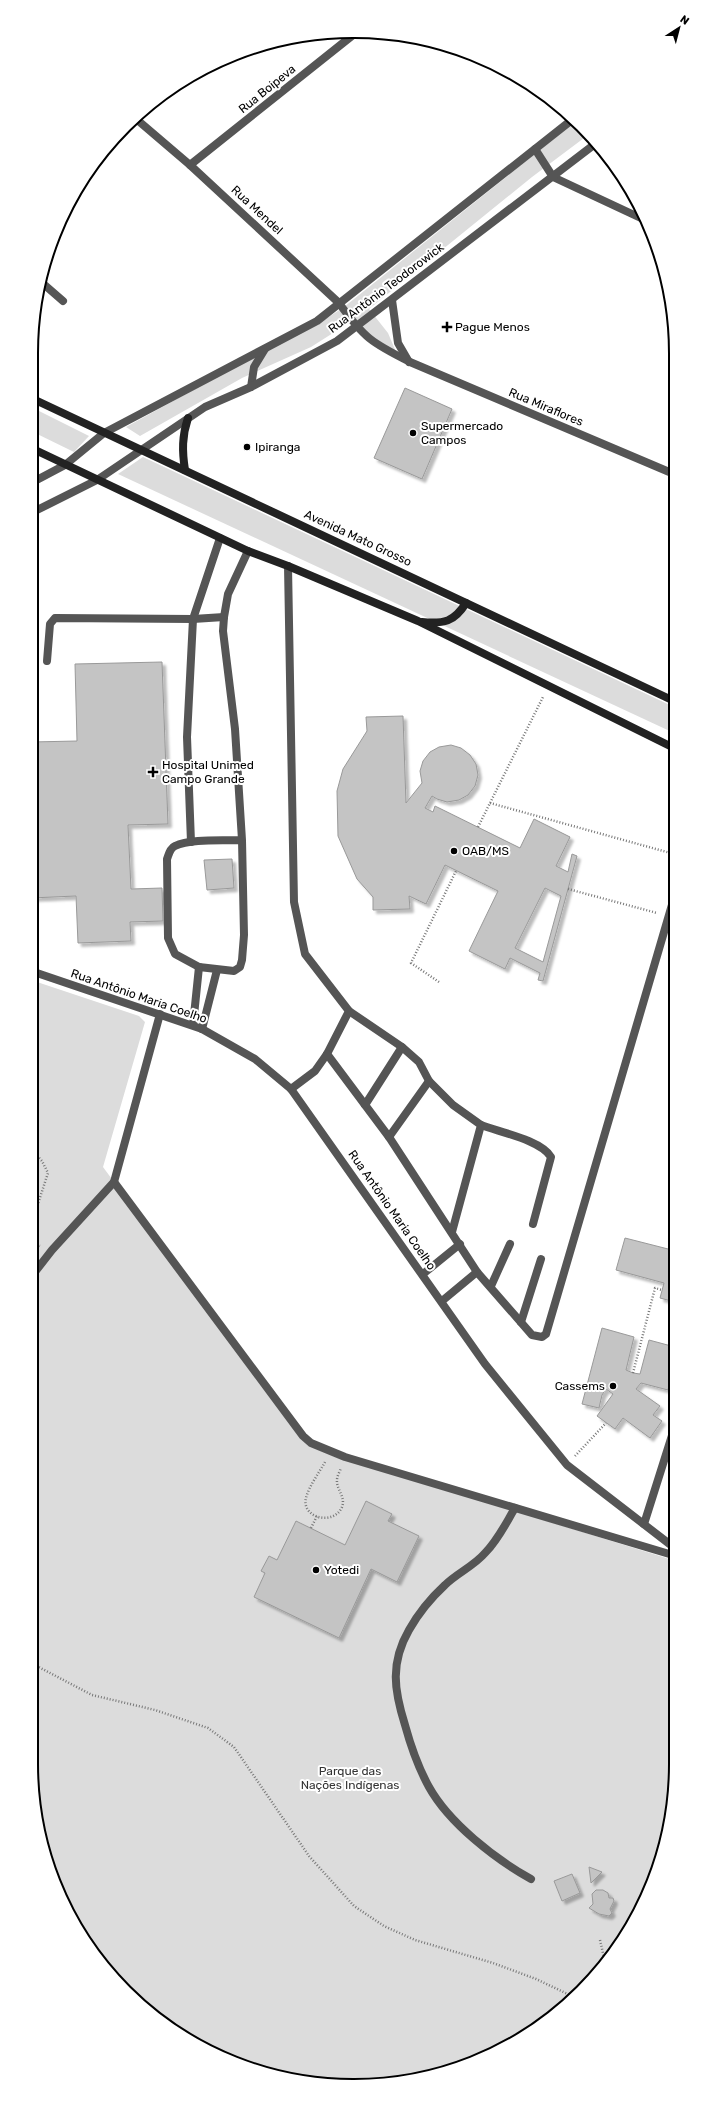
<svg xmlns="http://www.w3.org/2000/svg" width="707" height="2117" font-family="Rubik,sans-serif">
  <style>
    .green { fill: #dcdcdc }
    .building { fill: #c4c4c4; stroke: #999; fill-rule: evenodd; filter: url(#shadow) }
    .lines { fill: none; stroke-linecap: round; stroke-linejoin: round }
    .path { stroke: #777; stroke-width: 2.5; stroke-dasharray: 1 2; stroke-linecap: butt }
    .service { stroke: #555; stroke-width: 8 }
    .minor { stroke: #555; stroke-width: 8 }
    .tertiary { stroke: #555; stroke-width: 8 }
    .secondary { stroke: #222; stroke-width: 8 }
    .poi-dot { fill: #000; stroke: #fff; stroke-width: 1.5 }
    .labels { text-anchor: middle; stroke-width: 4; stroke-linejoin: round; paint-order: stroke }
    .street-label { font-size: 12px; fill: #000; stroke: #fff }
    .poi-label { font-size: 12px; fill: #000; stroke: #fff; text-anchor: start }
    .park-label { font-size: 12px; fill: #333; stroke: #fff }
    .rim { fill: none; stroke: #000; stroke-width: 2 }
  </style>
  <defs>
    <filter id="shadow"><feDropShadow dx="3.5" dy="3.5" stdDeviation="1" flood-color="#0004"/></filter>
  </defs>
  <rect width="100%" height="100%" fill="#fff"/>
  <g class="green">
    <polygon points="576,121 588,135 532,177 369,309 388,333 396,352 374,341 352,321 311,347 242,378 140,436 126,427 246,361 318,324 344,307"/>
    <polygon points="31,407 89,436 74,452 31,431"/>
    <polygon points="143,457 674,707 674,733 118,474"/>
    <polygon points="31,980 139,1016 145,1022 103,1167 302,1437 347,1459 676,1561 676,1764 670,1827 652,1887 622,1942 582,1991 533,2032 437,2075 374,2085 312,2083 211,2053 157,2019 111,1976 55,1887 37,1826 31,1763"/>
  </g>
  <g class="building">
    <polygon points="405,388 452,409 422,479 374,458"/>
    <polygon points="162,662 168,824 128,825 131,889 162,888 163,921 130,922 131,941 78,943 76,896 31,898 31,742 77,741 75,664"/>
    <path d="M403 716 406 803 422 783 420 771 423 761 430 752 439 747 451 745 461 748 470 755 476 764 478 775 475 786 468 795 459 800 447 802 437 799 432 796 425 808 433 812 435 806 520 848 534 819 570 837 556 866 568 872 572 854 577 856 543 981 538 980 540 973 510 958 505 969 469 951 498 891 445 865 426 904 409 896 410 909 373 910V897L357 879 338 836 337 791 343 769 367 731 366 717ZM545 888 561 896 543 962 515 948Z"/>
    <polygon points="232,859 234,888 207,890 204,860"/>
    <polygon points="625,1238 672,1250 675,1245 675,1302 660,1298 664,1283 616,1270"/>
    <polygon points="602,1328 634,1337 626,1370 633,1373 640,1374 649,1340 675,1347 675,1360 668,1390 641,1383 636,1389 660,1406 653,1415 662,1421 650,1438 623,1418 615,1429 597,1416 613,1394 606,1389 602,1395 599,1408 582,1404"/>
    <polygon points="366,1501 392,1514 388,1521 419,1536 397,1582 371,1569 339,1638 254,1597 265,1573 261,1571 269,1556 277,1560 296,1521 345,1545"/>
    <polygon points="589,1867 602,1872 591,1883"/>
    <polygon points="572,1874 580,1893 562,1901 554,1881"/>
    <polygon points="596,1890 603,1890 608,1893 609,1898 613,1898 614,1901 610,1909 612,1913 609,1916 599,1914 589,1908 593,1904 592,1894"/>
  </g>
  <g class="lines">
    <g class="path">
      <polyline points="490,803 674,854"/>
      <polyline points="478,827 543,697"/>
      <polyline points="568,889 657,913"/>
      <polyline points="439,982 411,963 456,871"/>
      <polyline points="31,1149 42,1161 48,1173 31,1225"/>
      <polyline points="31,1243 40,1246"/>
      <polyline points="633,1373 655,1288 662,1290"/>
      <polyline points="575,1456 606,1423"/>
      <path d="M325 1462C319 1473 309 1486 306 1498 301 1518 334 1526 342 1507 346 1497 336 1489 337 1480 337 1476 340 1471 341 1468"/>
      <polyline points="311,1528 317,1516"/>
      <polyline points="31,1663 92,1695 155,1710 208,1728 234,1747 309,1856 354,1906 384,1926 415,1940 493,1963 536,1979 574,1997"/>
      <polyline points="600,1940 605,1962"/>
    </g>
    <g class="service">
      <polyline points="288,566 294,902 305,954 349,1011 327,1054 315,1071 291,1089"/>
      <polyline points="47,661 50,624 55,618 193,619 224,617"/>
      <path d="M242 840C224 841 191 838 175 846 170 848 169 854 167 859L168 938 175 954 199 967 234 971 240 967 242 960 244 935 242 840 235 729 223 631 224 617 228 594 248 551"/>
      <polyline points="191,842 187,737 193,619 220,538"/>
      <polyline points="349,1011 402,1047 419,1062 429,1081 453,1105 481,1125 452,1232"/>
      <polyline points="193,1025 199,967"/>
      <polyline points="202,1029 217,970"/>
      <polyline points="327,1054 389,1137 477,1272 532,1335 542,1337 546,1334 674,898"/>
      <polyline points="365,1105 402,1047"/>
      <path d="M481 1125C499 1132 541 1140 551 1157L533 1224"/>
      <polyline points="389,1137 429,1081"/>
      <polyline points="114,1182 303,1436 311,1443 345,1457 676,1556"/>
      <polyline points="423,1274 460,1244"/>
      <polyline points="31,1277 52,1250 114,1182 160,1014"/>
      <polyline points="491,1286 510,1244"/>
      <polyline points="442,1301 477,1272"/>
      <polyline points="521,1322 541,1259"/>
      <path d="M515 1508C506 1523 498 1540 485 1553 474 1566 457 1573 445 1585 432 1597 418 1614 409 1630 390 1663 394 1690 405 1725 411 1747 418 1767 429 1787 449 1823 495 1859 531 1879"/>
      <polyline points="644,1524 675,1426"/>
      <polyline points="672,1546 676,1535"/>
    </g>
    <g class="minor">
      <path d="M135 118 190 165 339 303C364 338 372 343 410 362L674 474"/>
      <polyline points="535,149 553,177 645,220"/>
      <polyline points="190,165 358,31"/>
      <polyline points="40,281 63,301"/>
      <polyline points="392,300 398,343 409,362"/>
    </g>
    <g class="tertiary">
      <polyline points="251,387 254,367 265,349"/>
      <polyline points="31,483 65,465 104,433 317,321 573,119"/>
      <polyline points="31,513 97,480 205,407 251,387 337,341 595,144"/>
      <polyline points="31,971 202,1029 255,1059 291,1089 485,1364 567,1465 676,1549"/>
    </g>
    <g class="secondary">
      <polyline points="31,398 674,701"/>
      <polyline points="31,448 248,551 288,566 418,621 674,748"/>
      <path d="M185 470C182 451 182 436 188 418"/>
      <path d="M422 622C444 624 454 622 466 603"/>
    </g>
  </g>
  <g class="poi-dot">
    <path d="M445 321h4v4h4v4h-4v4h-4v-4h-4v-4h4z"/>
    <circle cx="413" cy="433" r="4"/>
    <circle cx="247" cy="447" r="4"/>
    <path d="M151 766h4v4h4v4h-4v4h-4v-4h-4v-4h4z"/>
    <circle cx="454" cy="851" r="4"/>
    <circle cx="613" cy="1386" r="4"/>
    <circle cx="316" cy="1570" r="4"/>
  </g>
  <g class="labels">
    <g class="street-label">
      <text transform="translate(267 89) rotate(-39)" y="4">Rua Boipeva</text>
      <text transform="translate(257 210) rotate(43)" y="4">Rua Mendel</text>
      <text transform="translate(386 288) rotate(-37)" y="4">Rua Antônio Teodorowick</text>
      <text transform="translate(546 407) rotate(23)" y="4">Rua Miraflores</text>
      <text transform="translate(358 538) rotate(25)" y="4">Avenida Mato Grosso</text>
      <text transform="translate(139 996) rotate(19)" y="4">Rua Antônio Maria Coelho</text>
      <text transform="translate(392 1210) rotate(55)" y="4">Rua Antônio Maria Coelho</text>
    </g>
    <g class="poi-label">
      <text x="455" y="331">Pague Menos</text>
      <text x="421" y="430">Supermercado<tspan x="421" dy="14">Campos</tspan></text>
      <text x="255" y="451">Ipiranga</text>
      <text x="162" y="769">Hospital Unimed<tspan x="162" dy="14">Campo Grande</tspan></text>
      <text x="462" y="855">OAB/MS</text>
      <text x="605" y="1390" text-anchor="end">Cassems</text>
      <text x="324" y="1574">Yotedi</text>
    </g>
    <g class="park-label">
      <text x="350" y="1775">Parque das<tspan x="350" dy="14">Nações Indígenas</tspan></text>
    </g>
  </g>
  <path d="M0 0H707V2117H0ZM353 38H354A315 315 0 0 1 669 353V1764A315 315 0 0 1 354 2079H353A315 315 0 0 1 38 1764V353A315 315 0 0 1 353 38Z" fill="#fff" fill-rule="evenodd"/>
  <path class="rim" d="M353 38H354A315 315 0 0 1 669 353V1764A315 315 0 0 1 354 2079H353A315 315 0 0 1 38 1764V353A315 315 0 0 1 353 38Z"/>
  <g transform="translate(679 28) rotate(36)" stroke="#ffffff" stroke-width="3" paint-order="stroke">
  <path d="M0-3L7 15L0 10L-7 15Z" fill="#000000"/>
  <text y="-6" font-size="11" font-weight="bold" text-anchor="middle" fill="#000000">N</text>
  </g>
</svg>
